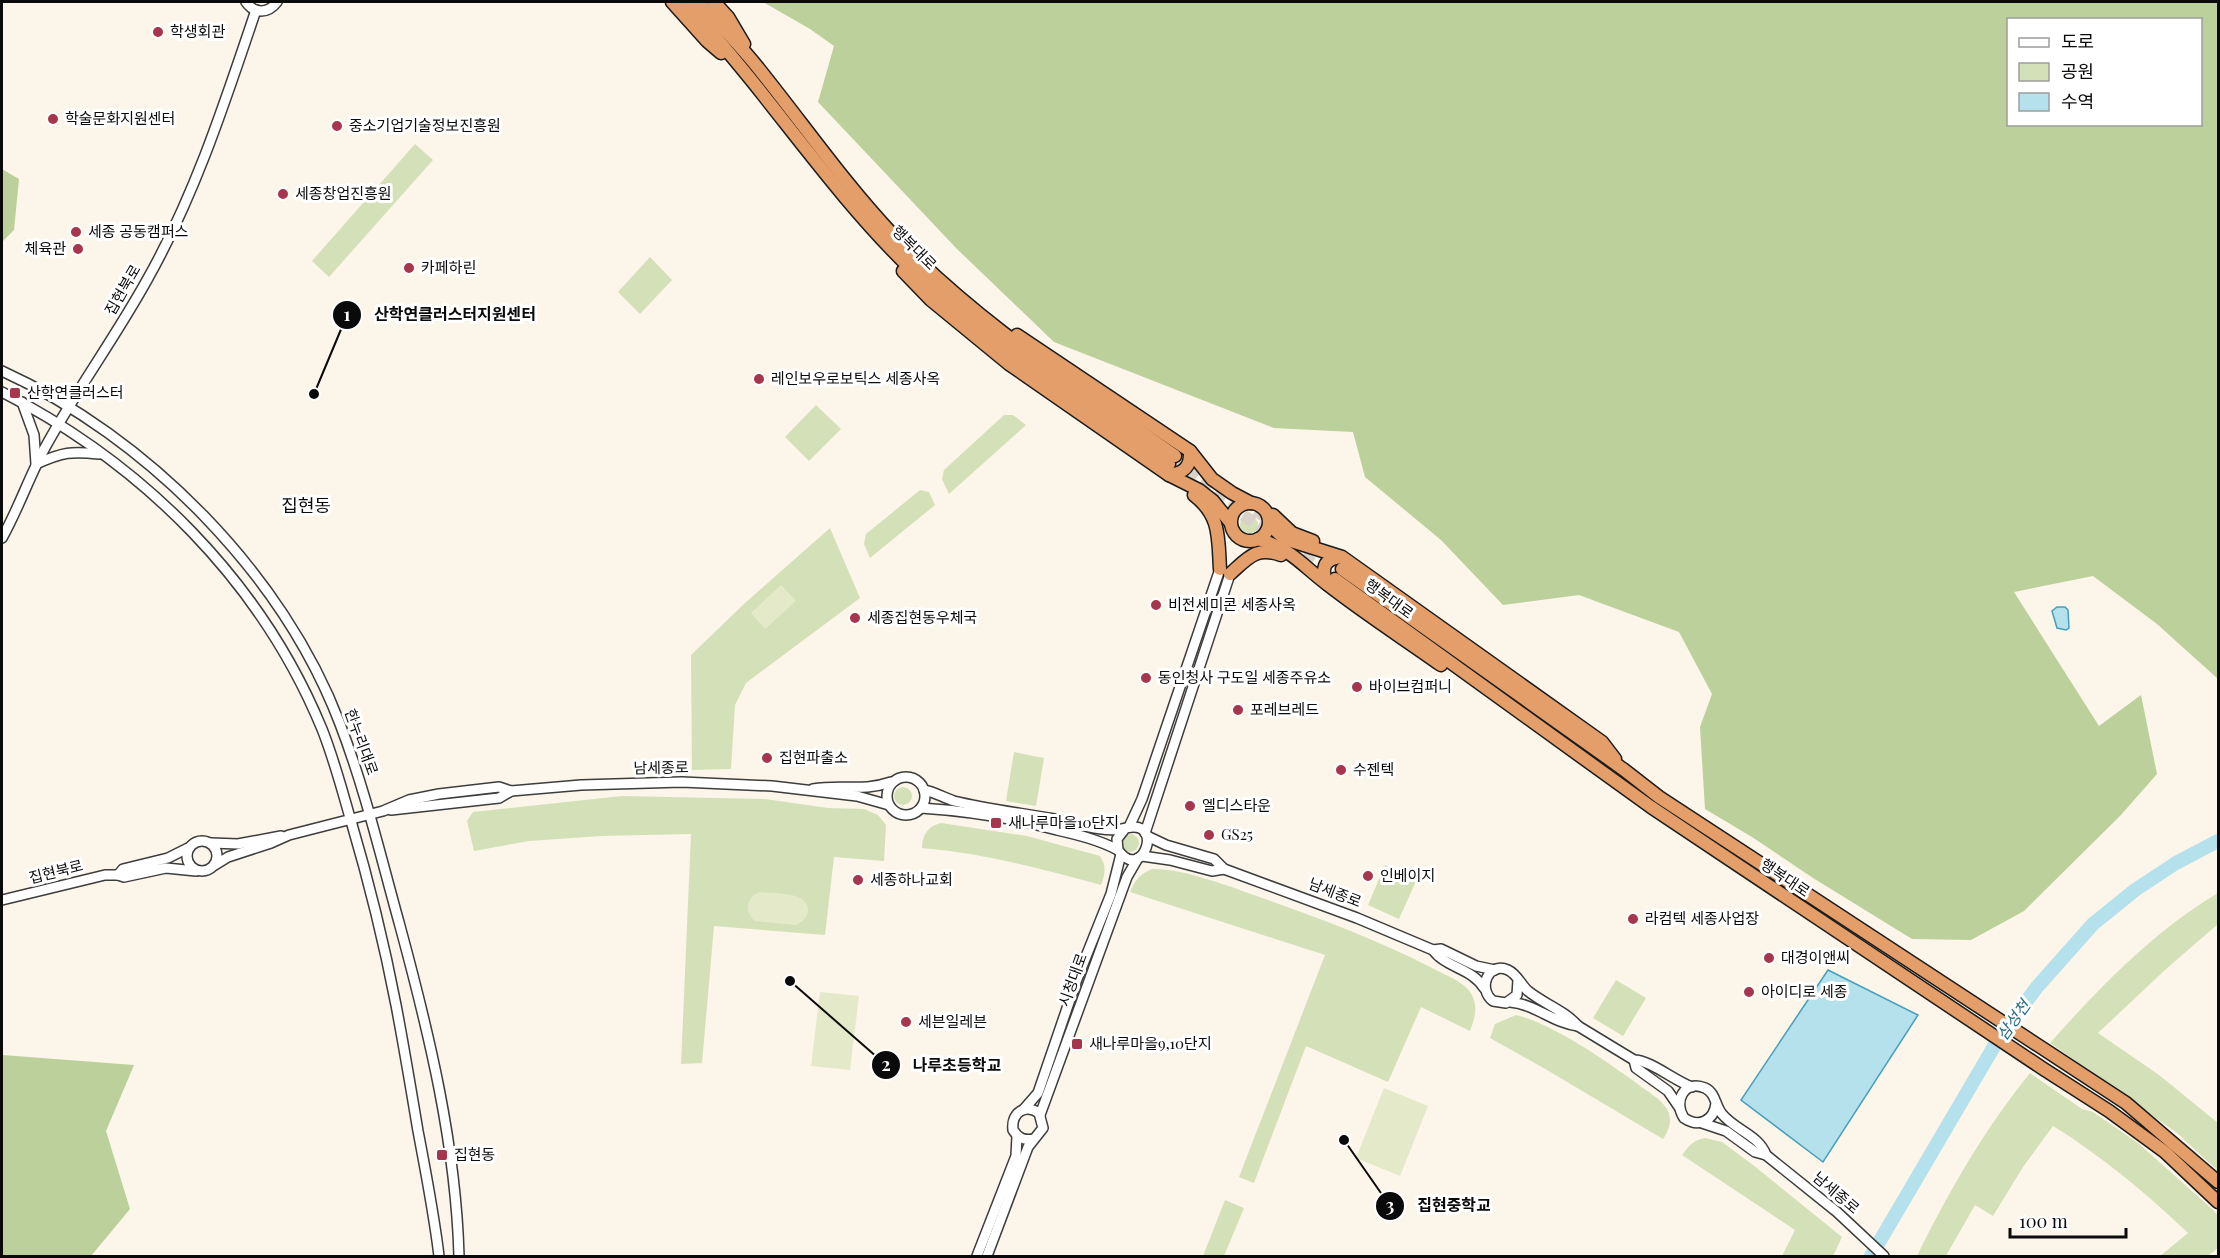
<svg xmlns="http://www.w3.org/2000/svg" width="2220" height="1258" font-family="'Playfair Display','Noto Sans KR',serif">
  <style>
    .green { fill: #d4e1b8 }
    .forest { fill: #bbd09a; fill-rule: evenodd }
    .pitch { fill: #e4eac9 }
    .water { fill: #b5e1ed; stroke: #469fba; stroke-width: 1.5 }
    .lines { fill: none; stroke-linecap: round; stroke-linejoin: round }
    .river { stroke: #b5e1ed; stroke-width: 14 }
    .trunk-tunnel { stroke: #d8d2c8; stroke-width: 12; stroke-dasharray: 12 6; stroke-linecap: butt }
    .tertiary-casing { stroke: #3d3d3d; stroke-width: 12 }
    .trunk-casing { stroke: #1b1b1b; stroke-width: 15 }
    .tertiary { stroke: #fff; stroke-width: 9 }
    .trunk { stroke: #e39e6a; stroke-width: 12 }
    .poi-dot { fill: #a6354e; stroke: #fff; stroke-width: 2 }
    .labels { text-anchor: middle; stroke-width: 6; stroke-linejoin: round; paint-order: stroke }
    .poi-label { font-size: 15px; fill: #0a0a0a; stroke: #fff; text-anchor: start }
    .street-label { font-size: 15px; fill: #0a0a0a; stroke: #fff }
    .water-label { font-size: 16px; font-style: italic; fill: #256e89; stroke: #fff }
    .quarter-label { font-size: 18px; fill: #0a0a0a; stroke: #fff }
    .leader { fill: none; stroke: #0a0a0a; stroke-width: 2 }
    .callout-dot { fill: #0a0a0a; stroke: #fff; stroke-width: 2 }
    .mark-label { font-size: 18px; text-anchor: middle; font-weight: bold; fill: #fff }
    .callout-label { font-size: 16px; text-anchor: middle; font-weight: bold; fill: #0a0a0a; stroke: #fff; stroke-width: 6; stroke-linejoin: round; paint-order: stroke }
  </style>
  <rect width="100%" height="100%" fill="#fcf5e9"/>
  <g class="green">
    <polygon points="415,144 433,160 329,277 312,261"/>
    <polygon points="650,257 672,280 640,314 618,292"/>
    <polygon points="816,405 841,429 809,461 785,437"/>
    <polygon points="1004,415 1013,415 1026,425 949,494 942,479 944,470"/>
    <polygon points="920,490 929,492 935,505 870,558 864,544 866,534"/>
    <circle cx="1249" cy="525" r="9"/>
    <polygon points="830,528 860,598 746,683 735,705 731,769 692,770 691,655 745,603"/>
    <polygon points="1014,752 1044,758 1036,806 1006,801"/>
    <circle cx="903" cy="796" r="9"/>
    <polygon points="622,796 765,799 828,808 864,809 878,815 886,825 884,861 834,857 825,935 714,926 702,1063 681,1064 691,834 601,836 529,841 474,851 467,821 473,812"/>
    <path d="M941 823 1027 836 1100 856C1107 867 1105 874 1101 885 1043 869 982 853 922 848 922 835 928 826 941 823Z"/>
    <circle cx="1130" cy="843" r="9"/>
    <polygon points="1385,865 1417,879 1399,919 1368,905"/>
    <path d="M1152 869C1181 868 1226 885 1254 895 1315 917 1374 938 1432 968 1444 975 1462 980 1470 992 1479 1005 1475 1018 1470 1031L1421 1007 1388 1082 1306 1046 1254 1183 1239 1177 1325 955 1130 892C1135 880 1140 874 1152 869Z"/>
    <path d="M2218 893V924L2166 969 2098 1033 2159 1075 2218 1123V1171L2177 1133 2050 1043C2100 987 2154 931 2218 893Z"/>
    <polygon points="1616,980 1646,998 1623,1036 1593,1018"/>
    <path d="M1516 1015C1555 1025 1606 1061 1639 1085 1648 1092 1661 1099 1667 1109 1673 1120 1669 1130 1663 1139L1547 1070 1490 1038 1495 1024Z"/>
    <path d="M2030 1073 2082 1109 2093 1112 2138 1143 2211 1208 2218 1215V1248L2208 1256H2160L2188 1233C2146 1193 2103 1157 2053 1126L2023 1167 1993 1216 1975 1205 1946 1256H1917C1949 1191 1984 1130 2030 1073Z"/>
    <path d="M1705 1138 1722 1142 1753 1165 1842 1237 1833 1256H1782L1795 1230 1682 1155C1689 1146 1693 1140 1705 1138Z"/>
    <polygon points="1225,1200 1244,1208 1224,1256 1203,1256"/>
  </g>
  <g class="forest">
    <path d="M763 2H2218V679L2157 624 2093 576 2014 592 2099 726 2141 695 2157 774 2120 816 2024 911 1971 940 1912 939 1813 878 1752 837 1705 809 1700 727 1712 694 1679 632 1579 595 1503 605 1441 540 1365 477 1353 432 1274 428 1054 342 957 249 818 102 834 46 810 29ZM2008 20H2200V124H2008Z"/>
    <polygon points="2,169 19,179 14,230 2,242"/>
    <polygon points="2,1055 134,1065 106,1131 130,1209 91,1256 2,1256"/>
  </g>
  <g class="pitch">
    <polygon points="781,585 796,601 765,629 751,613"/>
    <path d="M759 892C773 894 809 891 808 911 807 918 802 922 796 925L755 921C744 912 746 898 759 892Z"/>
    <polygon points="820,992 859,996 850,1070 811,1066"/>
    <polygon points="1384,1088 1428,1106 1400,1176 1356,1158"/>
  </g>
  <g class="water">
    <polygon points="2057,607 2065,607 2068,610 2069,628 2066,630 2057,628 2052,611"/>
    <polygon points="1828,970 1918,1015 1823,1162 1741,1100"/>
  </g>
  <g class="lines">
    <polyline class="river" points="1871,1256 1999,1038 2037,987 2093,924 2135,890 2176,863 2218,841"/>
    <g class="trunk-tunnel">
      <polyline points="1175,456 1212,480"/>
      <polyline points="1169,464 1331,576"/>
      <polyline points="1241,500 1276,524"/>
    </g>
    <g class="tertiary-casing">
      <g id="tertiary">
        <path d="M246 2C254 14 268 14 277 2"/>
        <path d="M2 371C147 437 283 574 340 724 365 789 381 858 400 926 429 1033 456 1145 459 1256"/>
        <path d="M2 392C143 464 261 581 322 729 334 759 342 790 351 821 369 882 384 943 396 1005 404 1047 411 1089 418 1131 426 1173 434 1214 439 1256"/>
        <path d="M22 402 34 435 36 464C63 452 71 451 99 454"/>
        <path d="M2 538C19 508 30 474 47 444 78 388 116 336 147 280 195 195 225 102 256 10"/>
        <circle cx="906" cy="796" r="19"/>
        <path d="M813 789C842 784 862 792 891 782"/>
        <path d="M924 790C935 792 944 798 954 801 987 809 1021 813 1054 819 1076 823 1104 834 1126 828 1166 818 1142 884 1118 850L1117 839 1124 830"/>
        <path d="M921 808C967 811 1013 818 1057 830 1079 835 1099 840 1118 850"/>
        <polyline points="391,810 499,798 511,791"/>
        <polyline points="1129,827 1142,799 1220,569"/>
        <polyline points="1145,833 1230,574"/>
        <polyline points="1147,836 1166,845 1214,859 1224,869 1357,918 1433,950 1441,949 1476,966 1495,970"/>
        <circle cx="202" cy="856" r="15"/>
        <polyline points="211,843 238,844 281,836"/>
        <polyline points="188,848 168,858 123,869 118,875 124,877 166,868 196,871"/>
        <polyline points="1142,856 1170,860 1212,871 1224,869"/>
        <polyline points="215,865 228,857 271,843 289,835 383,811 409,800 439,794 499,787 511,791 581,785 682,782 772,786 857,796 889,805"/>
        <polyline points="2,900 105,875 118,875"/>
        <path d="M1433 950C1446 968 1472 968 1484 988"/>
        <path d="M1510 1002C1535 1004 1553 1023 1578 1026 1564 1010 1544 1004 1528 991 1521 985 1517 974 1508 970 1488 961 1477 989 1493 1001L1506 1003 1517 995 1518 980"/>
        <path d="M1578 1026 1634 1060C1650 1060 1675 1081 1692 1087"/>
        <polyline points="1634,1060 1636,1068 1668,1091 1679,1107"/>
        <path d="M1716 1103C1714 1121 1699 1128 1684 1118 1673 1102 1684 1079 1705 1088 1716 1093 1715 1106 1722 1114 1735 1130 1759 1135 1766 1155"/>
        <polyline points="1024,1109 1038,1093 1077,979 1111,894 1121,854"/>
        <polyline points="1040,1115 1127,877 1138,858"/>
        <polyline points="1702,1123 1726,1131 1755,1152 1766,1155 1837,1212 1884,1256"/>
        <polyline points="977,1256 1016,1156 1017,1136"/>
        <path d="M987 1256 1028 1147 1043 1128 1039 1113C1025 1103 1011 1113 1013 1130 1018 1138 1024 1141 1034 1139"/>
      </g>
    </g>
    <g class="trunk-casing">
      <g id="trunk">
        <polyline points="672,2 707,41 721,53"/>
        <path d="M686 2C712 33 739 64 764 96 810 154 855 214 908 266 987 342 1080 401 1169 464"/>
        <path d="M699 2C719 24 741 46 759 69 804 125 844 183 893 235 976 322 1078 387 1175 456"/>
        <polyline points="714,2 728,17 744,44"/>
        <polyline points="903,271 931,300 1009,364 1169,475 1199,490 1213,501 1230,522"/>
        <polyline points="1017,335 1190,451 1212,479 1232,493 1251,503"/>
        <path d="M1169 475C1184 473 1191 467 1190 451"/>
        <path d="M1194 495C1221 516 1218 538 1220 569"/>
        <circle cx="1250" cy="522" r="19"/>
        <polyline points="1273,515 1292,533 1313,541"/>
        <polyline points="1269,518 1274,529 1285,539 1342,557 1602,742 1615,759"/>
        <path d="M1258 539C1290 548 1302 565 1327 584 1364 613 1403 638 1441 665"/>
        <polyline points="1342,569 1623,769 1659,797 2126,1103 2218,1182"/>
        <path d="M1230 574C1248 558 1256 546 1281 555"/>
        <polyline points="1335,579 1651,807 2042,1068 2109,1111 2165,1152 2218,1202"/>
        <path d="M1327 584C1321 569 1323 559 1341 557"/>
      </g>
    </g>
    <use href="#tertiary" class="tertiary"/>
    <use href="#trunk" class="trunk"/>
  </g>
  <g class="poi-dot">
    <circle cx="158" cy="32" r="6"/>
    <circle cx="53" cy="119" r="6"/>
    <circle cx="337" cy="126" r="6"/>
    <circle cx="283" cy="194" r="6"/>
    <circle cx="76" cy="232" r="6"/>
    <circle cx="78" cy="249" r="6"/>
    <circle cx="409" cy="268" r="6"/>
    <circle cx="759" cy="379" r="6"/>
    <rect x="9" y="387" width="12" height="12" rx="3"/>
    <circle cx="1156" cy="605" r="6"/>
    <circle cx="855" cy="618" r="6"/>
    <circle cx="1146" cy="678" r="6"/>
    <circle cx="1357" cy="687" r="6"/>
    <circle cx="1238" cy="710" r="6"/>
    <circle cx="767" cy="758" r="6"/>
    <circle cx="1341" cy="770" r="6"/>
    <circle cx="1190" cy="806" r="6"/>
    <rect x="990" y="817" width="12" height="12" rx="3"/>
    <circle cx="1209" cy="835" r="6"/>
    <circle cx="1368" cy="876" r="6"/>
    <circle cx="858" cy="880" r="6"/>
    <circle cx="1633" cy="919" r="6"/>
    <circle cx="1769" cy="958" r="6"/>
    <circle cx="1749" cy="992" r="6"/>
    <circle cx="906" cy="1022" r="6"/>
    <rect x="1071" y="1038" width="12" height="12" rx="3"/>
    <rect x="436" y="1149" width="12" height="12" rx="3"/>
  </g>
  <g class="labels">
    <g class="poi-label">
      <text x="170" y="37">학생회관</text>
      <text x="65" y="124">학술문화지원센터</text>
      <text x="349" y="131">중소기업기술정보진흥원</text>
      <text x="295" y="199">세종창업진흥원</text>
      <text x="88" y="237">세종 공동캠퍼스</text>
      <text x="66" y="254" text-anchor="end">체육관</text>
      <text x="421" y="273">카페하린</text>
      <text x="771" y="384">레인보우로보틱스 세종사옥</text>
      <text x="27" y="398">산학연클러스터</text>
      <text x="1168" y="610">비전세미콘 세종사옥</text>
      <text x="867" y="623">세종집현동우체국</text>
      <text x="1158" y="683">동인청사 구도일 세종주유소</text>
      <text x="1369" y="692">바이브컴퍼니</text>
      <text x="1250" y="715">포레브레드</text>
      <text x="779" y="763">집현파출소</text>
      <text x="1353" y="775">수젠텍</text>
      <text x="1202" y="811">엘디스타운</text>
      <text x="1008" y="828">새나루마을10단지</text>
      <text x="1221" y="840">GS25</text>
      <text x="1380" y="881">인베이지</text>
      <text x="870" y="885">세종하나교회</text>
      <text x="1645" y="924">라컴텍 세종사업장</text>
      <text x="1781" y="963">대경이앤씨</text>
      <text x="1761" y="997">아이디로 세종</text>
      <text x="918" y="1027">세븐일레븐</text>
      <text x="1089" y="1049">새나루마을9,10단지</text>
      <text x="454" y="1160">집현동</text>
    </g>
    <g class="street-label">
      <text transform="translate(914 248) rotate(45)" y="5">행복대로</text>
      <text transform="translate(123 290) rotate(-60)" y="5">집현북로</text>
      <text transform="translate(1389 599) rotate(36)" y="5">행복대로</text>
      <text transform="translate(361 742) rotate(70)" y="5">한누리대로</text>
      <text transform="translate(661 768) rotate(-1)" y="5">남세종로</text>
      <text transform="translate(56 872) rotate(-14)" y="5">집현북로</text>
      <text transform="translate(1785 878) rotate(34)" y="5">행복대로</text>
      <text transform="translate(1335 893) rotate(21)" y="5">남세종로</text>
      <text transform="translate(1073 980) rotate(-70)" y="5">시청대로</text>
      <text transform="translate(1836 1193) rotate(40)" y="5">남세종로</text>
    </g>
    <g class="water-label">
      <text transform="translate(2013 1020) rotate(-54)" y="6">삼성천</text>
    </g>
    <g class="quarter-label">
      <text x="306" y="512">집현동</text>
    </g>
  </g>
  <path class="leader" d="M314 394L347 315M790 981L886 1065M1344 1140L1390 1206"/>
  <g class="callout-dot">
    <circle cx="314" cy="394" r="6"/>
    <circle cx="790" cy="981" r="6"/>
    <circle cx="1344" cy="1140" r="6"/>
    <circle cx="347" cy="315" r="15"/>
    <circle cx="886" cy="1065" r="15"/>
    <circle cx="1390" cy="1206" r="15"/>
  </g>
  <g class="mark-label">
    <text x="347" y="321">1</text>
    <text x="886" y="1071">2</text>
    <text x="1390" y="1212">3</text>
  </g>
  <g class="callout-label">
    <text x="455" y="320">산학연클러스터지원센터</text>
    <text x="957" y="1071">나루초등학교</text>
    <text x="1454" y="1211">집현중학교</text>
  </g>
  <rect width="2220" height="1258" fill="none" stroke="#0a0a0a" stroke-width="6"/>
  <rect x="2007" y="18" width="195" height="108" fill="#ffffff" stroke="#9d9d9d" stroke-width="1.5"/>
  <rect x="2019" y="38" width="30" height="9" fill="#ffffff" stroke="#9d9d9d" stroke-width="1.5"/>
  <text x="2061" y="48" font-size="18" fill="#0a0a0a">도로</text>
  <rect x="2019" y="63" width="30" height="18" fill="#d4e1b8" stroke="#9d9d9d" stroke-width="1.5"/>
  <text x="2061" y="78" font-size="18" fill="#0a0a0a">공원</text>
  <rect x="2019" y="93" width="30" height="18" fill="#b5e1ed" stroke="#9d9d9d" stroke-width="1.5"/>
  <text x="2061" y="108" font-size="18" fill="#0a0a0a">수역</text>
  <path d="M2010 1228v9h116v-9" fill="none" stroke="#0a0a0a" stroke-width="3"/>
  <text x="2019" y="1228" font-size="18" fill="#0a0a0a" stroke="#ffffff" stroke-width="4.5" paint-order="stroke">100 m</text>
</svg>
